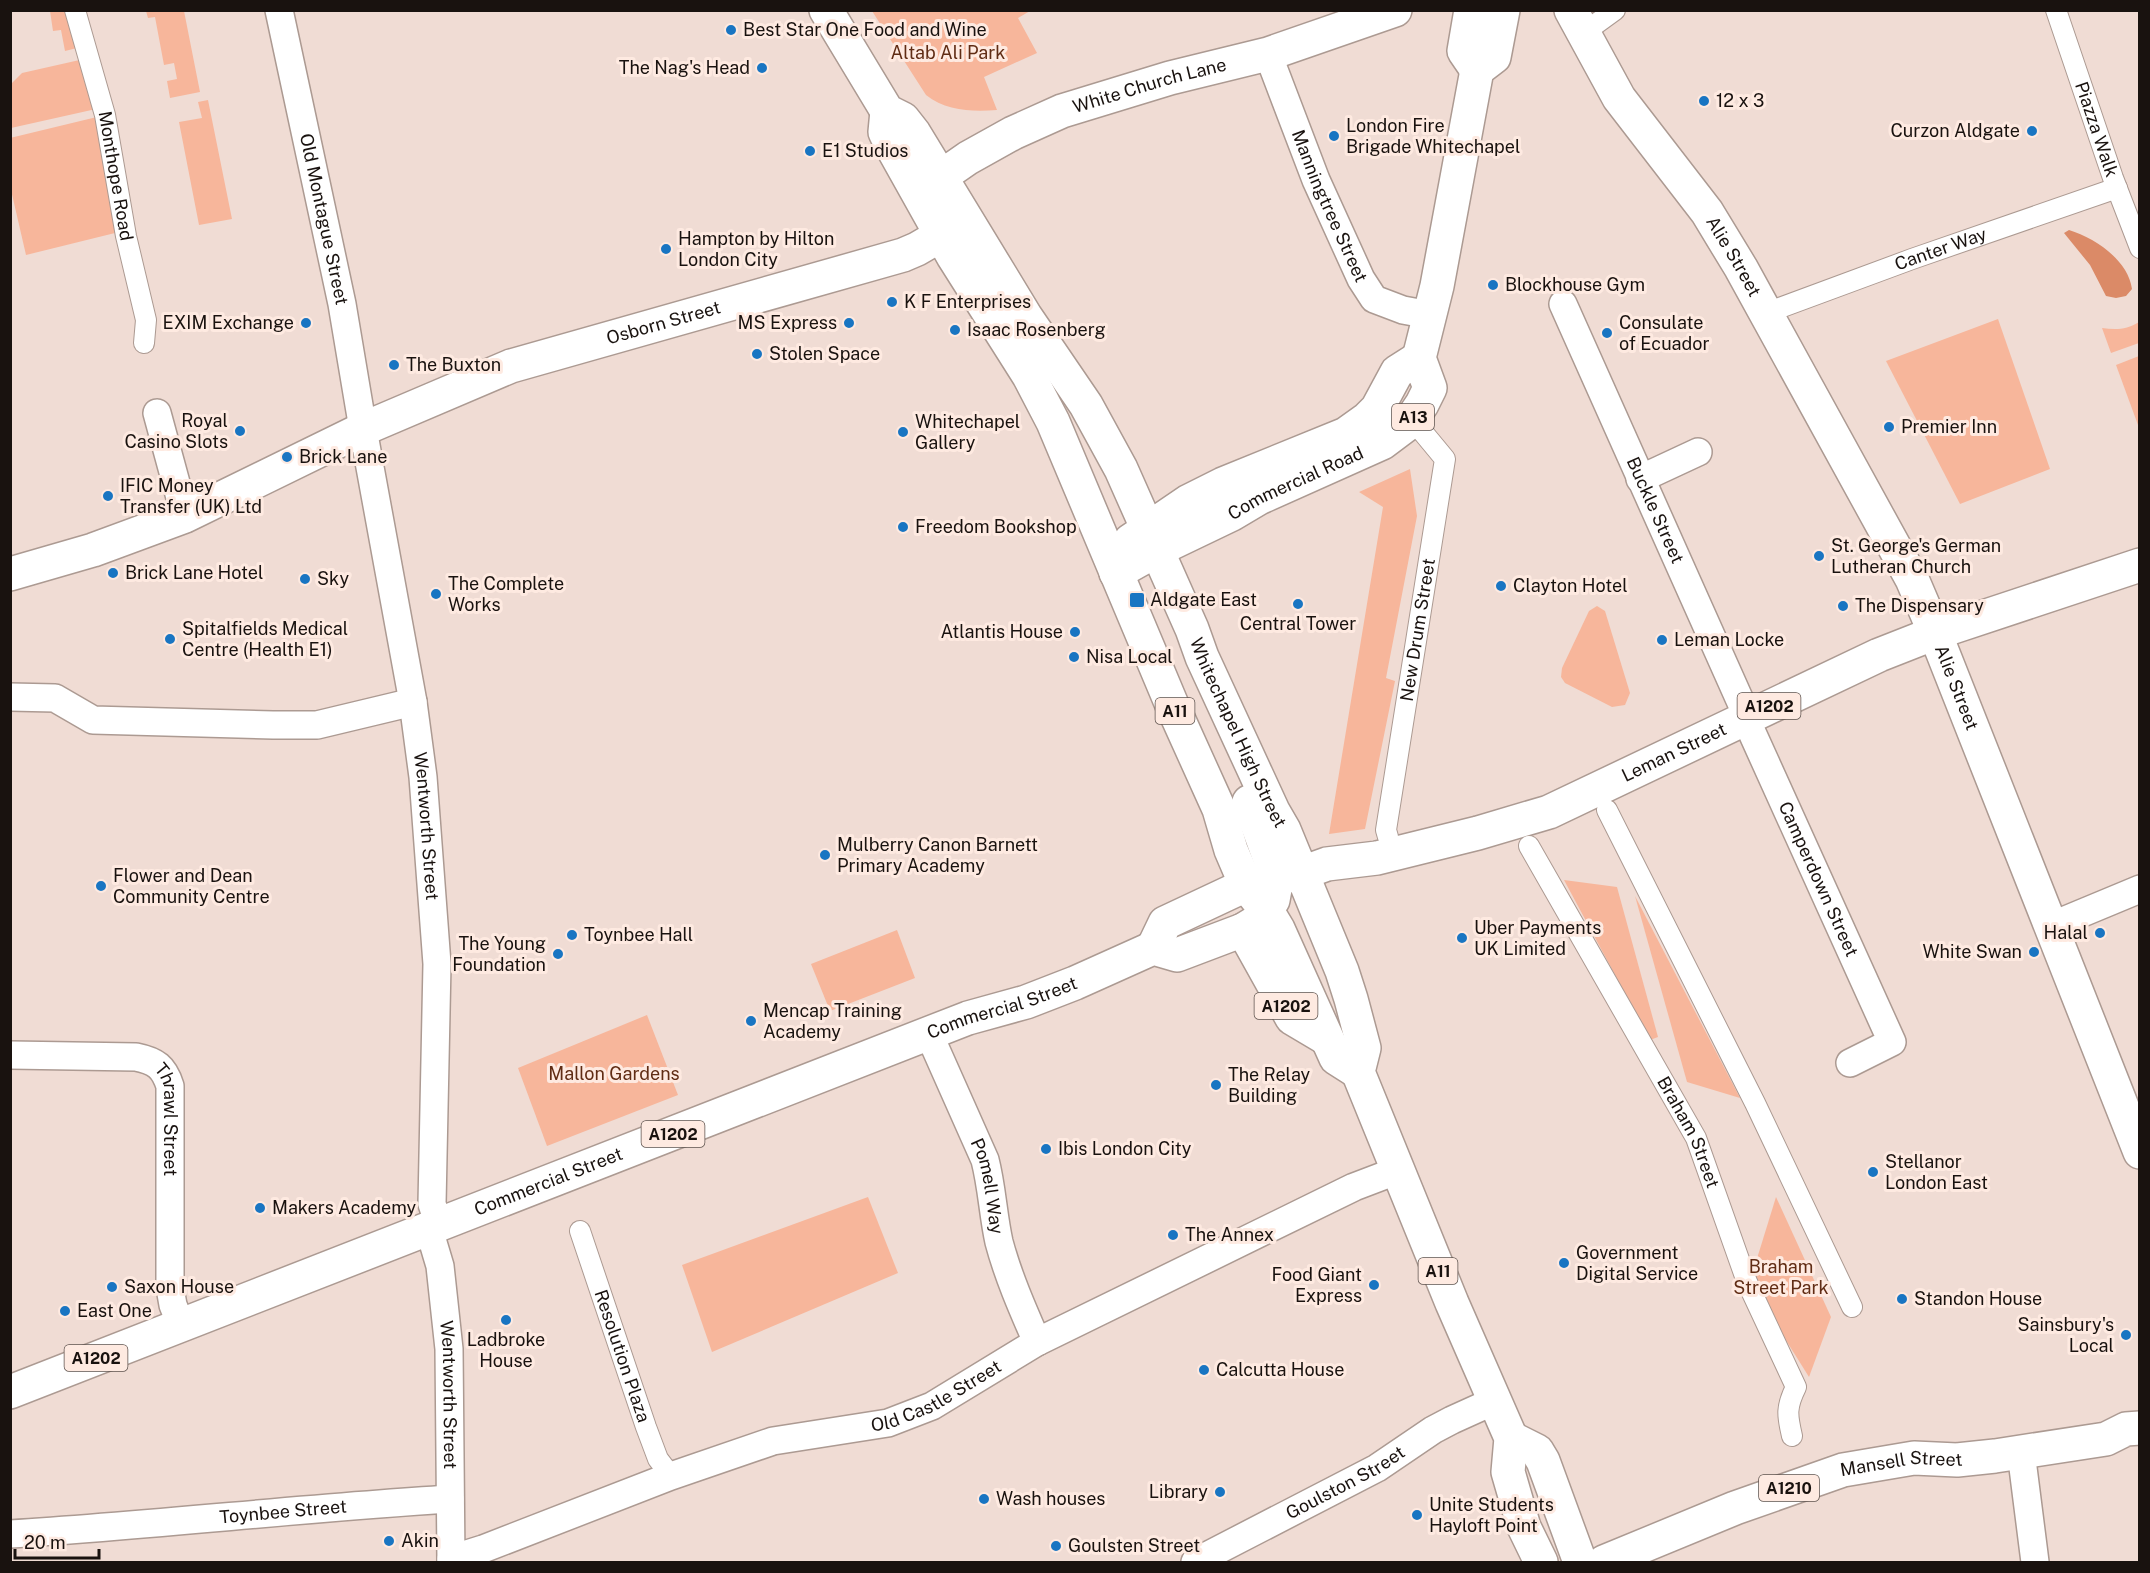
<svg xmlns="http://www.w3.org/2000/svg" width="2150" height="1573" font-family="'Public Sans',sans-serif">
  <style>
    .green { fill: #f7b69b }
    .water { fill: #db8a67 }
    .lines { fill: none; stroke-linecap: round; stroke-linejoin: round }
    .pedestrian-casing { stroke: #ac9a92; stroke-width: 22 }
    .minor-casing { stroke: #ac9a92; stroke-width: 30 }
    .secondary-casing { stroke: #ac9a92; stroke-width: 36 }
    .primary-casing { stroke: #ac9a92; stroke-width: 36 }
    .trunk-casing { stroke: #ac9a92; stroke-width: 36 }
    .pedestrian { stroke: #fff; stroke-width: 20 }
    .minor { stroke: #fff; stroke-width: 27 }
    .secondary { stroke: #fff; stroke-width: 33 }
    .primary { stroke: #fff; stroke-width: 33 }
    .trunk { stroke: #fff; stroke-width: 33 }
    .poi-dot { fill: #1975c2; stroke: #feeae1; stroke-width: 2 }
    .labels { text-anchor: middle; stroke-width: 6; stroke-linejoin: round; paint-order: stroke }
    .shield { fill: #feeae1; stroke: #5e534e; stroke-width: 1.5 }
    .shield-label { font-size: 16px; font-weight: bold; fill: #19120f }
    .poi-label { font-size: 18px; fill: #19120f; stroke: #feeae1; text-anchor: start }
    .park-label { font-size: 18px; fill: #602c14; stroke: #feeae1 }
    .street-label { font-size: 18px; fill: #19120f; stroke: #feeae1 }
  </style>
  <rect width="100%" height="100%" fill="#f0dcd4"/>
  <g class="green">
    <polygon points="50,11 67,11 77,48 65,51 61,30 53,31"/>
    <polygon points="146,11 184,11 200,92 170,98 167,81 177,79 174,63 164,65 155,17 148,18"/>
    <path d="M872 11H1030L1018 18 1037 53 984 77 997 110C973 112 946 111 926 95Z"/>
    <polygon points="84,59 96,109 11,128 10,85 22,73"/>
    <polygon points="208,100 232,219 199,225 179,122 202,118 198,102"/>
    <polygon points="101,116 115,233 26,255 11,190 10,138"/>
    <polygon points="1998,319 2050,469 1960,504 1886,361"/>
    <path d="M2139 322V343L2111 353 2102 328C2115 330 2127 330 2139 322Z"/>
    <polygon points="2139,356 2140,425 2138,425 2116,365"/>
    <polygon points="1410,469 1417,516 1386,678 1395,681 1365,829 1329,834 1383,507 1359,492"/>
    <polygon points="1597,606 1605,611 1630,693 1625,705 1612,707 1565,683 1561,677 1562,668 1589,611"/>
    <polygon points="1564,880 1617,887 1658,1037 1650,1040"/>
    <polygon points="1635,896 1740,1098 1687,1082"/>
    <polygon points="897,930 915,978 830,1011 811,964"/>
    <polygon points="647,1015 678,1095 547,1146 518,1068"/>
    <polygon points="868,1197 898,1273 712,1352 682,1265"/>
    <polygon points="1776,1197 1831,1317 1809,1377 1754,1289 1751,1278"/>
  </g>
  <path class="water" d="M2069 230C2095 238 2128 260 2132 289L2126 296 2116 298 2106 296 2090 265 2064 233Z"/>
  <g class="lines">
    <g class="pedestrian-casing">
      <g id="pedestrian">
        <path id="s1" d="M75 10 105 115 126 236 146 320 144 343"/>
        <path id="s2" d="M2056 10 2113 178 2140 248"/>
        <polyline points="1582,34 1615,10"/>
        <path id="s3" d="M1766 313 1912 259 2117 188"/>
        <polyline points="1607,810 1755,1103 1852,1307"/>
        <path id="s4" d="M1388 837 1386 830 1445 459 1421 430"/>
        <path id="s5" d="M1529 846 1696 1138 1747 1282 1796 1387C1786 1407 1787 1415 1792 1436"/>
        <path id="s6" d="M580 1231 646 1427 658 1459 671 1476"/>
      </g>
    </g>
    <g class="minor-casing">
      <g id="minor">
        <path id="s7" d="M279 10 342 304 363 429 413 702 423 777 437 964 432 1204 439 1225"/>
        <path id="s8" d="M1268 54 1316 180 1361 279 1374 299 1403 310 1430 315"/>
        <path id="s9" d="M1563 304 1747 716"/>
        <polyline points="157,413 185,516"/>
        <polyline points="1640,479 1698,452"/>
        <polyline points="10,697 55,698 93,720 273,725 317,725 413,702"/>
        <path id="s10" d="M1745 717 1892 1042 1850 1063"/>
        <polyline points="2051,926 2140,889"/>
        <path id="s11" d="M929 1034 985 1160C992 1187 993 1215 999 1242 1008 1276 1023 1310 1037 1342"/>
        <path id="s12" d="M10 1055 136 1057C156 1061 164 1067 170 1086V1288L173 1305 181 1325"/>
        <path id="s13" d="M429 1229 440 1266 449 1349 451 1562"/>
        <polyline points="2021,1452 2035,1562"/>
        <path id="s14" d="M10 1534C157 1525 303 1508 450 1499"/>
        <path id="s15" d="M451 1559 483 1549 671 1476 773 1441 888 1423 932 1406 1037 1342 1354 1187 1396 1171"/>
        <path id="s16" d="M1195 1562 1377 1468 1433 1430 1452 1420 1494 1401"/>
      </g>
    </g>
    <g class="secondary-casing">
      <g id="secondary">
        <path id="s17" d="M1571 10 1619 98 1707 212 1741 268 1912 579 1935 633 2140 1152"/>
        <path id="s18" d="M919 192 968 158 1013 133 1062 111 1170 78 1268 54 1395 10"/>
        <path id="s19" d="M10 574 93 550 185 516 363 429 511 366 903 255 917 249 965 221"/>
      </g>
    </g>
    <g class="primary-casing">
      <polyline id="primary" points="1511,1438 1537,1451 1543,1461 1580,1562"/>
    </g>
    <g class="trunk-casing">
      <g id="trunk">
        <path id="s20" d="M826 10 887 111 903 119 914 133 1026 317 1086 405 1121 469 1192 629 1202 657 1273 811 1284 830 1342 971 1351 999 1364 1048 1358 1072 1452 1303 1511 1438 1508 1472 1524 1527 1541 1562"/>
        <polyline points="1471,10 1464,51 1477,70"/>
        <polyline points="887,111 885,132 892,147 953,256 1029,376 1053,422 1172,705 1219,809 1231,850 1246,885 1269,914 1278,929 1336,1058 1358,1072"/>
        <polyline points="1130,541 1189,501 1223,484 1346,434 1367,419 1377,409 1397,372 1419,358"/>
        <path id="s21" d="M1116 573 1157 550 1232 514 1259 498 1382 443 1410 422 1422 404 1430 388 1419 358 1437 286 1477 70 1494 57 1503 10"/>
        <polyline points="1249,802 1277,878 1273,900"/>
        <polyline points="1243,930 1292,1018 1324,1037"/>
        <path id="s22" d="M1153 948 1165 923 1246 885 1302 873 1327 864 1377 858 1478 833 1549 812 1879 655 1935 633 2140 565"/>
        <path id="s23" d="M10 1392 968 1018 1026 1002 1075 983 1153 948 1177 955 1243 930 1269 914"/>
        <path id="s24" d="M1604 1562 1735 1508 1843 1470 1914 1458 1957 1460 1995 1456 2106 1439 2126 1429 2140 1428"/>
      </g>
    </g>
    <use href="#pedestrian" class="pedestrian"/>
    <use href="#minor" class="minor"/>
    <use href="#secondary" class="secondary"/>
    <use href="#primary" class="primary"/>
    <use href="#trunk" class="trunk"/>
  </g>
  <g class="poi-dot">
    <circle cx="731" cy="30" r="6"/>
    <circle cx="762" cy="68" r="6"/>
    <circle cx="1704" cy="101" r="6"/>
    <circle cx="2032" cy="131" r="6"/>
    <circle cx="1334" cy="136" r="6"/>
    <circle cx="810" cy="151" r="6"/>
    <circle cx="666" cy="249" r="6"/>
    <circle cx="1493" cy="285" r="6"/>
    <circle cx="892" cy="302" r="6"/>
    <circle cx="306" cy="323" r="6"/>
    <circle cx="849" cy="323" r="6"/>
    <circle cx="955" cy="330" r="6"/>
    <circle cx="1607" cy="333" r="6"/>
    <circle cx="757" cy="354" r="6"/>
    <circle cx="394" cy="365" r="6"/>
    <circle cx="1889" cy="427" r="6"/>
    <circle cx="240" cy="431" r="6"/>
    <circle cx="903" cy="432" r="6"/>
    <circle cx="287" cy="457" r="6"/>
    <circle cx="108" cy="496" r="6"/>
    <circle cx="903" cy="527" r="6"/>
    <circle cx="1819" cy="556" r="6"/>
    <circle cx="113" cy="573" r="6"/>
    <circle cx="305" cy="579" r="6"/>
    <circle cx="1501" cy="586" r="6"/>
    <circle cx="436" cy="594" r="6"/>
    <rect x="1129" y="592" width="16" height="16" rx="3"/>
    <circle cx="1298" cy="604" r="6"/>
    <circle cx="1843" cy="606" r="6"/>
    <circle cx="1075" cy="632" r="6"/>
    <circle cx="170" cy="639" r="6"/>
    <circle cx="1662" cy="640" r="6"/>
    <circle cx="1074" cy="657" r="6"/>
    <circle cx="825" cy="855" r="6"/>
    <circle cx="101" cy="886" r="6"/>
    <circle cx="2100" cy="933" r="6"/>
    <circle cx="572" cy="935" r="6"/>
    <circle cx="1462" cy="938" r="6"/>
    <circle cx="2034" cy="952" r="6"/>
    <circle cx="558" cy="954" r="6"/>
    <circle cx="751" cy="1021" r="6"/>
    <circle cx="1216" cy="1085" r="6"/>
    <circle cx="1046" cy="1149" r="6"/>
    <circle cx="1873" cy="1172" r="6"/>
    <circle cx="260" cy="1208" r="6"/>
    <circle cx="1173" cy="1235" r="6"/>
    <circle cx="1564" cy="1263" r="6"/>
    <circle cx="1374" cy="1285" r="6"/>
    <circle cx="112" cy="1287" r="6"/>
    <circle cx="1902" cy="1299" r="6"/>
    <circle cx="65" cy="1311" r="6"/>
    <circle cx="506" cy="1320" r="6"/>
    <circle cx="2126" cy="1335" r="6"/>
    <circle cx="1204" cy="1370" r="6"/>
    <circle cx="1220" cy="1492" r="6"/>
    <circle cx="984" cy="1499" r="6"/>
    <circle cx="1417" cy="1515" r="6"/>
    <circle cx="389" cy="1541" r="6"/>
    <circle cx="1056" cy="1546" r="6"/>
  </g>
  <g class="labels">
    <g class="shield">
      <rect x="1392" y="404" width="42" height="26" rx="4.5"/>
      <rect x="1737.5" y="693" width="63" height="26" rx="4.5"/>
      <rect x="1155.5" y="698" width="39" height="26" rx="4.5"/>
      <rect x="1254.5" y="993" width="63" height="26" rx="4.5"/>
      <rect x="641.5" y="1121" width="63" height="26" rx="4.5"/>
      <rect x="1418.5" y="1258" width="39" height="26" rx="4.5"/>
      <rect x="64.5" y="1345" width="63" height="26" rx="4.5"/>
      <rect x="1759" y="1475" width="60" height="26" rx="4.5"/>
    </g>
    <g class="shield-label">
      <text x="1413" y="423">A13</text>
      <text x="1769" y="712">A1202</text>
      <text x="1175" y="717">A11</text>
      <text x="1286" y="1012">A1202</text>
      <text x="673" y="1140">A1202</text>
      <text x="1438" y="1277">A11</text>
      <text x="96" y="1364">A1202</text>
      <text x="1789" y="1494">A1210</text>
    </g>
    <g class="poi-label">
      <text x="743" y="36">Best Star One Food and Wine</text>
      <text x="750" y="74" text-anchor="end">The Nag's Head</text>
      <text x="1716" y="107">12 x 3</text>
      <text x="1346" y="132">London Fire<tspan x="1346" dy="21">Brigade Whitechapel</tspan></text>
      <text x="2020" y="137" text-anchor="end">Curzon Aldgate</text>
      <text x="822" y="157">E1 Studios</text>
      <text x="678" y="245">Hampton by Hilton<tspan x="678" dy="21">London City</tspan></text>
      <text x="1505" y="291">Blockhouse Gym</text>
      <text x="904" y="308">K F Enterprises</text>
      <text x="294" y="329" text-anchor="end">EXIM Exchange</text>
      <text x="837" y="329" text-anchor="end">MS Express</text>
      <text x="1619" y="329">Consulate<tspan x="1619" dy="21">of Ecuador</tspan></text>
      <text x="967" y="336">Isaac Rosenberg</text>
      <text x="769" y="360">Stolen Space</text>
      <text x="406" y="371">The Buxton</text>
      <text x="228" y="427" text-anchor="end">Royal<tspan x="228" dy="21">Casino Slots</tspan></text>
      <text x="915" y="428">Whitechapel<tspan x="915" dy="21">Gallery</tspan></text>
      <text x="1901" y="433">Premier Inn</text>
      <text x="299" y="463">Brick Lane</text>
      <text x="120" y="492">IFIC Money<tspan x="120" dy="21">Transfer (UK) Ltd</tspan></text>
      <text x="915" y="533">Freedom Bookshop</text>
      <text x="1831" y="552">St. George's German<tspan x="1831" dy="21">Lutheran Church</tspan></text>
      <text x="125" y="579">Brick Lane Hotel</text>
      <text x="317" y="585">Sky</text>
      <text x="448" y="590">The Complete<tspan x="448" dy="21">Works</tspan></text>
      <text x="1513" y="592">Clayton Hotel</text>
      <text x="1150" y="606">Aldgate East</text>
      <text x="1855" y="612">The Dispensary</text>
      <text x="1298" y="630" text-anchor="middle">Central Tower</text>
      <text x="182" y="635">Spitalfields Medical<tspan x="182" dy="21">Centre (Health E1)</tspan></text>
      <text x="1063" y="638" text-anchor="end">Atlantis House</text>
      <text x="1674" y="646">Leman Locke</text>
      <text x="1086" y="663">Nisa Local</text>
      <text x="837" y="851">Mulberry Canon Barnett<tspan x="837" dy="21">Primary Academy</tspan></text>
      <text x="113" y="882">Flower and Dean<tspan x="113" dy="21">Community Centre</tspan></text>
      <text x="1474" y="934">Uber Payments<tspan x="1474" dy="21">UK Limited</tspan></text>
      <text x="2088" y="939" text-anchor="end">Halal</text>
      <text x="584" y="941">Toynbee Hall</text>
      <text x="546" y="950" text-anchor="end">The Young<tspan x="546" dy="21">Foundation</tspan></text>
      <text x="2022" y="958" text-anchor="end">White Swan</text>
      <text x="763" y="1017">Mencap Training<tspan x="763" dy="21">Academy</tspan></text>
      <text x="1228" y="1081">The Relay<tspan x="1228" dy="21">Building</tspan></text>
      <text x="1058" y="1155">Ibis London City</text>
      <text x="1885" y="1168">Stellanor<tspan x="1885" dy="21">London East</tspan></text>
      <text x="272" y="1214">Makers Academy</text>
      <text x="1185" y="1241">The Annex</text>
      <text x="1576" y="1259">Government<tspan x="1576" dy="21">Digital Service</tspan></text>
      <text x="1362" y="1281" text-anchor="end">Food Giant<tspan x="1362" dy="21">Express</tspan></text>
      <text x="124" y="1293">Saxon House</text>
      <text x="1914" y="1305">Standon House</text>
      <text x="77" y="1317">East One</text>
      <text x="2114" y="1331" text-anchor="end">Sainsbury's<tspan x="2114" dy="21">Local</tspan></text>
      <text x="506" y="1346" text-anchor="middle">Ladbroke<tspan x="506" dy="21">House</tspan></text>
      <text x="1216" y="1376">Calcutta House</text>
      <text x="1208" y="1498" text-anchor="end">Library</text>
      <text x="996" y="1505">Wash houses</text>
      <text x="1429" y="1511">Unite Students<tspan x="1429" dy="21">Hayloft Point</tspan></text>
      <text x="401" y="1547">Akin</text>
      <text x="1068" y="1552">Goulsten Street</text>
    </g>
    <g class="park-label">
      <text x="948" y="59">Altab Ali Park</text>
      <text x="614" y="1080">Mallon Gardens</text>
      <text x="1781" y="1273">Braham<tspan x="1781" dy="21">Street Park</tspan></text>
    </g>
    <g class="street-label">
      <text dy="6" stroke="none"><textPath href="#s18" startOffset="256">White Church Lane</textPath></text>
      <text dy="6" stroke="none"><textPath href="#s2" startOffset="126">Piazza Walk</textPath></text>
      <text dy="6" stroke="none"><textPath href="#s1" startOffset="171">Monthope Road</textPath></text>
      <text dy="6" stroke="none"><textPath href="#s8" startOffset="164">Manningtree Street</textPath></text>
      <text dy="6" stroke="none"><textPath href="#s7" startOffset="214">Old Montague Street</textPath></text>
      <text dy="6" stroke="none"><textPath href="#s3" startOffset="186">Canter Way</textPath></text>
      <text dy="6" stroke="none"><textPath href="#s17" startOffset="296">Alie Street</textPath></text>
      <text dy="6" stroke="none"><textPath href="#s19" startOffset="702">Osborn Street</textPath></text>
      <text dy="6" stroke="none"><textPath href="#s21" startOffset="201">Commercial Road</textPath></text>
      <text dy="6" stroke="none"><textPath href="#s9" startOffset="226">Buckle Street</textPath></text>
      <text dy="6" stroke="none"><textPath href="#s4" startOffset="210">New Drum Street</textPath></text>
      <text dy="6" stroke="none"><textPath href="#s17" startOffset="782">Alie Street</textPath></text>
      <text dy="6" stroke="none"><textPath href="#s20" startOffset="837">Whitechapel High Street</textPath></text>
      <text dy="6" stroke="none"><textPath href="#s22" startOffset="568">Leman Street</textPath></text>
      <text dy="6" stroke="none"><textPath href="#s7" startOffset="830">Wentworth Street</textPath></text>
      <text dy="6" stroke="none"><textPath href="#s10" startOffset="178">Camperdown Street</textPath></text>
      <text dy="6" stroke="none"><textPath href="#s23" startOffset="1064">Commercial Street</textPath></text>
      <text dy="6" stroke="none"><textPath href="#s12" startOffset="207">Thrawl Street</textPath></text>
      <text dy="6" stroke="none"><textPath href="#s5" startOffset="328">Braham Street</textPath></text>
      <text dy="6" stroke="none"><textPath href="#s23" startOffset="578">Commercial Street</textPath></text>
      <text dy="6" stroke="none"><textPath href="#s11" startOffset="164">Pomell Way</textPath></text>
      <text dy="6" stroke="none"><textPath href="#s6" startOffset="132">Resolution Plaza</textPath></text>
      <text dy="6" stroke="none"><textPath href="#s15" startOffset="514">Old Castle Street</textPath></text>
      <text dy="6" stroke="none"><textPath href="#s13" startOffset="168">Wentworth Street</textPath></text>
      <text dy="6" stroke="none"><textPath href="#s24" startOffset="315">Mansell Street</textPath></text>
      <text dy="6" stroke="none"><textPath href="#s16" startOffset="170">Goulston Street</textPath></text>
      <text dy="6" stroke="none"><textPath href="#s14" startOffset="274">Toynbee Street</textPath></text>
    </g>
  </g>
  <rect width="2150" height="1573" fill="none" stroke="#19120f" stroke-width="24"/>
  <path d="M15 1549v9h84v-9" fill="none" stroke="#19120f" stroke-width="3"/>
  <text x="24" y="1549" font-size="18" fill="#19120f" stroke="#feeae1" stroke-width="4.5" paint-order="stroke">20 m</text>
</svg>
